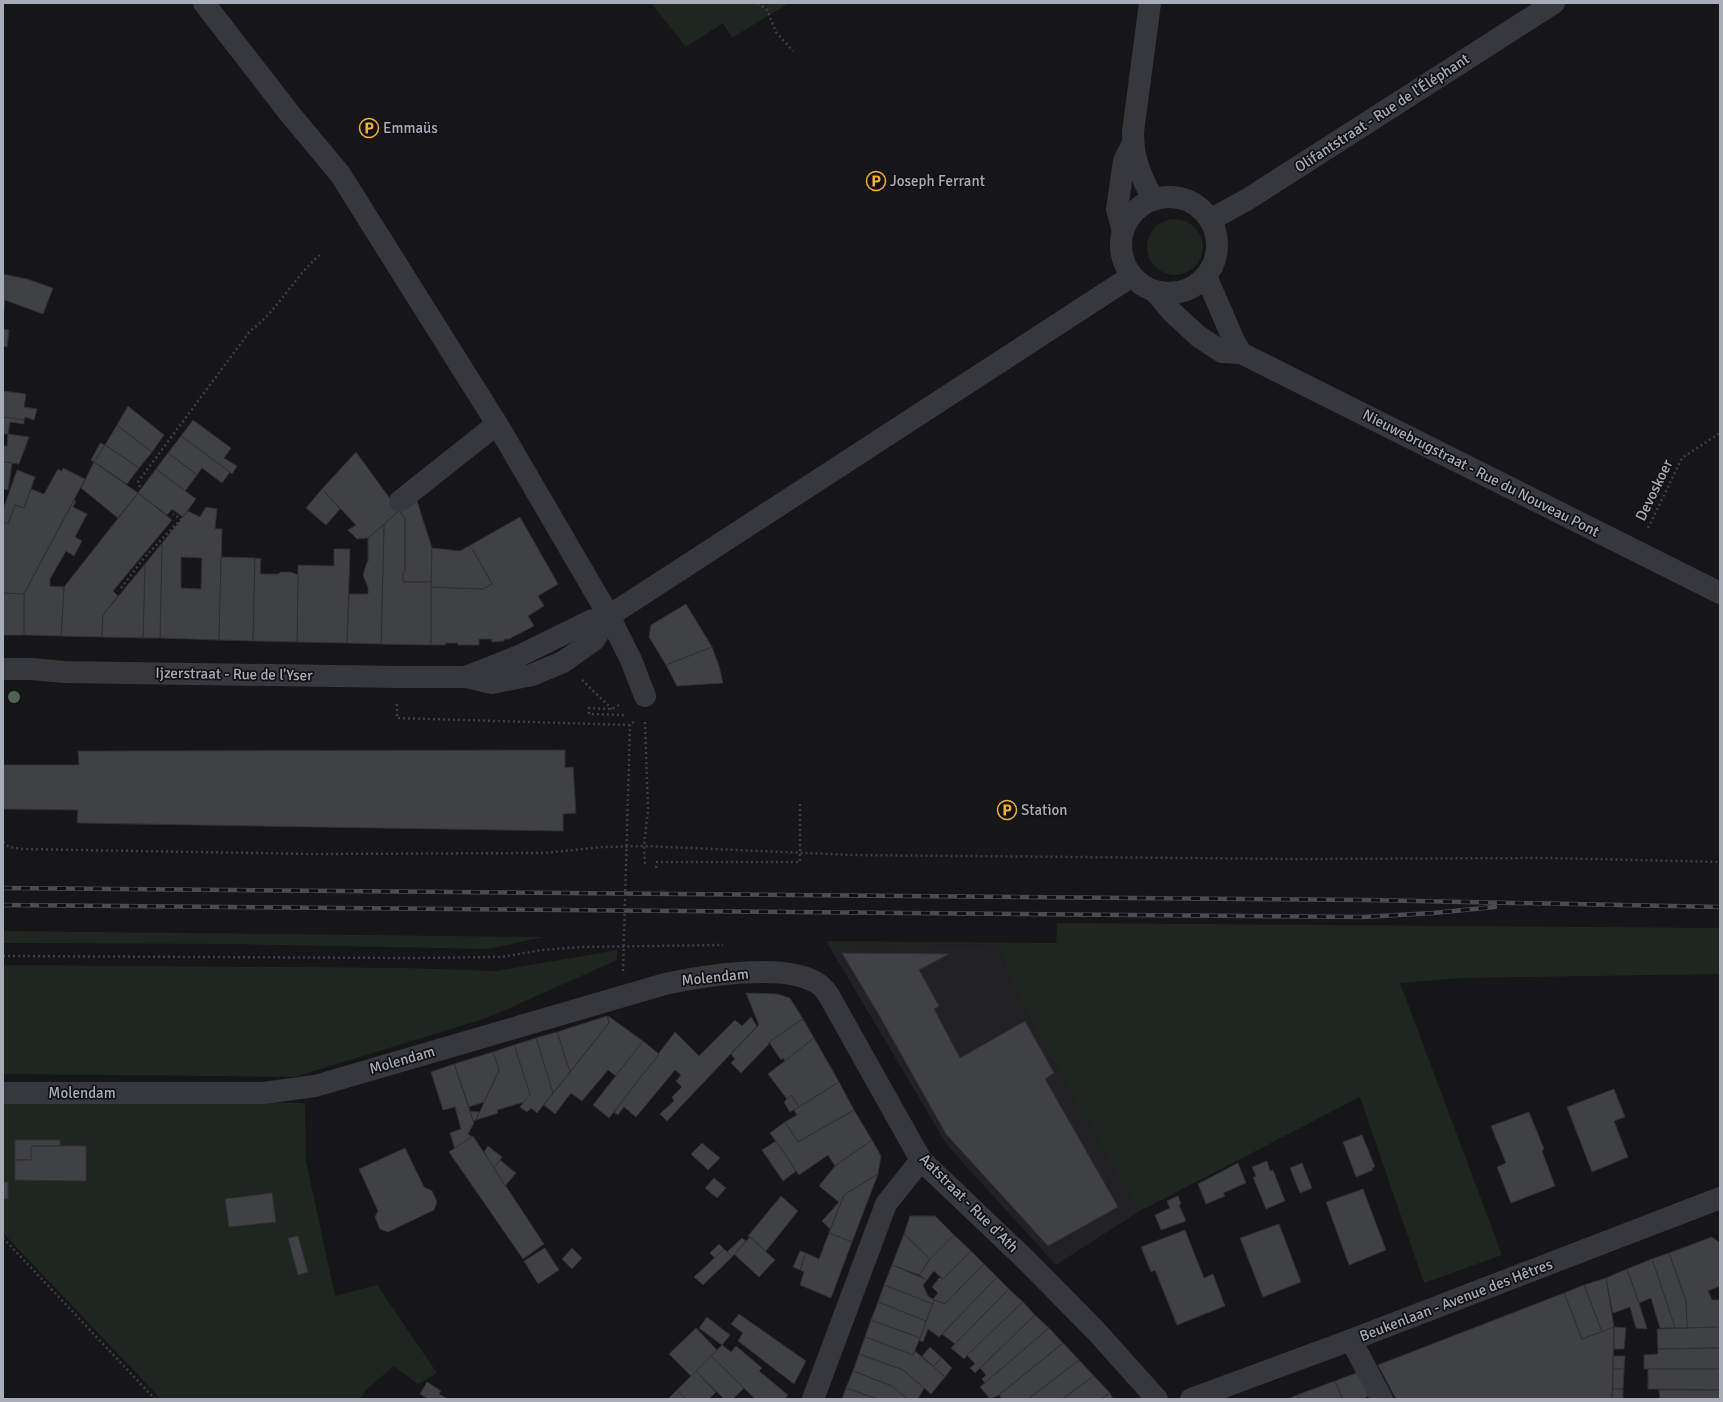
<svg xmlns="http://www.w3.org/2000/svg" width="1723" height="1402" font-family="Signika,sans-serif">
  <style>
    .built { fill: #222225 }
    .green { fill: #1e261f }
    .building { fill: #404145; stroke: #303034; fill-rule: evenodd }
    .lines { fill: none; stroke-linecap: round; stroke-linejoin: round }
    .path { stroke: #3d3f44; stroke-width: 2.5; stroke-dasharray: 2 3; stroke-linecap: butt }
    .minor { stroke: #37383d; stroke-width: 22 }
    .rail-casing { stroke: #4a4c52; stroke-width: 4.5 }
    .rail { stroke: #111113; stroke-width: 3; stroke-dasharray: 9; stroke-linecap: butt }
    .path-bridge { stroke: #3d3f44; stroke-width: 2.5; stroke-dasharray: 2 3; stroke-linecap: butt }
    .tree { fill: #506452 }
    .labels { text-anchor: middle; stroke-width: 3.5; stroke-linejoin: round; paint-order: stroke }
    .street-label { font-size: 15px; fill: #a8adb8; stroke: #111113 }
    .poi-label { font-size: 15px; fill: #a8adb8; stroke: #111113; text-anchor: start }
  </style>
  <rect width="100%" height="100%" fill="#161618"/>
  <polygon class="built" points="996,944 1025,1011 1138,1212 1056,1265 947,1145 829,946"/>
  <g class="green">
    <polygon points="651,3 789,3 732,38 723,23 686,47"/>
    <circle cx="1175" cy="247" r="28"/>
    <polygon points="1057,923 1720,928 1720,974 1465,978 1400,983 1502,1255 1424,1283 1360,1097 1138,1212 1025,1011 996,944 829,946 827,941 1056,943"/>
    <polygon points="3,931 543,937 489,949 232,944 3,943"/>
    <polygon points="617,950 617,960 487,1018 294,1077 3,1074 3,965 405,968 496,971"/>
    <polygon points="3,1099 305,1103 306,1161 335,1296 377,1285 437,1373 418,1384 394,1366 367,1389 360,1399 161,1399 3,1233"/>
  </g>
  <g class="building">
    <polygon points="3,274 27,279 53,288 43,314 5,300 3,318"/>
    <polygon points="3,329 9,330 7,347 3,346"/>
    <polygon points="3,391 26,394 24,407 37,409 34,420 25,417 24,420 3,417"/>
    <polygon points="128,406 164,435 152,452 117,425"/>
    <polygon points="3,417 24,420 24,424 10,422 8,434 3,434"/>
    <polygon points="193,420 231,448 224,458 237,466 232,474 181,436"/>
    <polygon points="117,425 152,452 139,468 105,445"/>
    <polygon points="8,434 29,437 19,464 3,462 3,446 7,446"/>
    <polygon points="181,436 230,472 222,483 202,468 197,475 168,453"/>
    <polygon points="100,443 105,445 94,462 91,460"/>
    <polygon points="105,445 139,468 127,484 94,462"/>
    <polygon points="356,452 399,511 368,538 357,539 348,530 356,525 322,489"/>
    <polygon points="168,453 197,475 185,491 156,469"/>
    <polygon points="3,462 12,463 8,490 3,489"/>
    <polygon points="94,462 138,493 118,518 81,488"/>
    <polygon points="63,468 85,479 24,594 3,593 3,522 8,524 15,505 24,508 31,489 44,494 58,469 62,471"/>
    <polygon points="156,469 196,499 183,517 172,509 167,515 138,493"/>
    <polygon points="17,470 35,477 24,508 15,505 8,524 3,522 3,510"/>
    <polygon points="322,489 340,509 326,525 306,508"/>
    <polygon points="138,493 172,520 113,591 118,596 103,615 102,637 61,636 64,587"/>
    <polygon points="416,498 432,548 431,582 403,582 403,571 405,571 405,518 399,511"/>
    <polygon points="74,500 76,501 73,507 87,514 75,537 82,541 74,556 66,551 50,579 50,586 64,587 61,636 24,635 24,594"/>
    <path d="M206 507 217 509 215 529H222L219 640 160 638 162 543 188 511 200 517ZM181 557 202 558 201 589 181 588Z"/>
    <polygon points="399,511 405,518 405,571 403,571 403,582 431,582 431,645 381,644 384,524"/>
    <polygon points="520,517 558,584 538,596 544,606 528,616 534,626 509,639 504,639 504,641 492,642 492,639 479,639 479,645 458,645 458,643 446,643 445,645 431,645 431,587 483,589 492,584 473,550 469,546"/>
    <polygon points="384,524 381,644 347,643 349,594 368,594 368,587 363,575 367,562 368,562 368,538"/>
    <polygon points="162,543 160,638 143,638 145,564"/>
    <polygon points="469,546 473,550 492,584 483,589 431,587 432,548 460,551"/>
    <polygon points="334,549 350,549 347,643 297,642 298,565 334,566"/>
    <polygon points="221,557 255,558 253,641 219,640"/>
    <polygon points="255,558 261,559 260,574 278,574 281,572 291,572 298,575 297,642 253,641"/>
    <polygon points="145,564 143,638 102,637 103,615"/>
    <polygon points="3,593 24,594 24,635 3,635"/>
    <polygon points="686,604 712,647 666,665 649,637 651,625"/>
    <polygon points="712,647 719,666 723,683 677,686 666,665"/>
    <polygon points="565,750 565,768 573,767 576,813 563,814 563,831 77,823 78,810 3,809 3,765 79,765 78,751"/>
    <polygon points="842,953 949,954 919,970 939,1006 934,1009 960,1058 1025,1021 1054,1073 1045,1079 1118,1207 1048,1246 946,1134 879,1015"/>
    <polygon points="746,993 777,994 790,998 803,1019 768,1043 769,1044 741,1073 731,1063 735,1059 731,1054 759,1025"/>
    <polygon points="607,1016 609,1023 570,1072 557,1032"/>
    <polygon points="608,1016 643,1041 616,1076 608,1070 582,1101 571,1093 555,1114 544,1105 609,1023"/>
    <polygon points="751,1017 757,1026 667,1121 660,1114 674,1101 672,1097 682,1087 676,1081 681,1075 675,1070 636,1117 624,1107 618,1115 614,1112 675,1032 699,1056 735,1020 742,1026"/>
    <polygon points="803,1019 814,1038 785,1061 783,1058 781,1060 769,1042"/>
    <polygon points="557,1032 570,1072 553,1093 536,1038"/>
    <polygon points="536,1038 553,1093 537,1113 531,1108 527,1112 520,1107 530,1094 514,1045"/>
    <polygon points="814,1038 839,1082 799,1107 791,1095 787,1099 768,1074"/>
    <polygon points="643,1041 659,1054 609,1118 593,1105"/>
    <polygon points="514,1045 530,1094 524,1102 497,1110 498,1113 476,1120 499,1070 493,1052"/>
    <polygon points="493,1052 499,1070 484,1102 469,1107 454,1064"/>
    <polygon points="454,1064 474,1123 468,1134 472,1137 455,1149 450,1133 461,1129 455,1107 443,1110 431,1072"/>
    <polygon points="839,1082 854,1110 798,1142 785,1122 797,1115 794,1110"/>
    <polygon points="1614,1089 1625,1117 1614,1121 1628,1157 1592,1172 1567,1107"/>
    <polygon points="791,1095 799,1107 790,1112 784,1102"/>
    <polygon points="854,1110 872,1140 835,1166 828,1155 799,1175 770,1133 785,1122 798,1142"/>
    <polygon points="470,1111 479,1112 476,1120 473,1121"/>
    <polygon points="1529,1112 1544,1149 1542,1151 1555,1186 1511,1203 1497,1167 1506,1163 1491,1126"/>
    <polygon points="1362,1135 1375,1167 1372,1168 1373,1170 1356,1177 1343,1142"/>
    <polygon points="473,1136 544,1244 523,1259 449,1152"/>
    <polygon points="15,1140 60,1140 60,1146 31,1146 31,1160 15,1160"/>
    <polygon points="872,1140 881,1156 878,1174 844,1195 830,1229 822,1221 839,1202 819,1186 835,1166"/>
    <polygon points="776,1141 796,1171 783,1181 762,1150"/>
    <polygon points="702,1143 720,1158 708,1170 691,1154"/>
    <polygon points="31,1146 86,1146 86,1181 15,1180 15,1160 31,1160"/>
    <polygon points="488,1146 502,1157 494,1168 484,1152"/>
    <polygon points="405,1148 424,1187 432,1191 437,1202 434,1210 388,1232 380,1229 375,1217 378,1211 359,1169"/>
    <polygon points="500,1160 516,1173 505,1186 494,1168"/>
    <polygon points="1267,1161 1270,1171 1273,1170 1285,1201 1266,1209 1253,1177 1256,1176 1252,1167"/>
    <polygon points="1238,1163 1246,1183 1223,1193 1225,1196 1206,1204 1198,1184"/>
    <polygon points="1302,1163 1312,1188 1300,1193 1290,1168"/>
    <polygon points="878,1174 852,1242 829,1233 844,1195"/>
    <polygon points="714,1178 726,1188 717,1198 705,1188"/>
    <rect x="3" y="1182" width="5" height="17"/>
    <polygon points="1363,1189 1386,1250 1349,1265 1326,1202"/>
    <polygon points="272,1193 276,1222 229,1227 225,1199"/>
    <polygon points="781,1196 798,1211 766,1251 748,1236"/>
    <polygon points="1178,1196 1181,1204 1179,1205 1186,1221 1161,1230 1155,1215 1170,1208 1167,1201"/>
    <polygon points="910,1216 935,1216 954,1235 930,1259 904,1234"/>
    <polygon points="1279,1224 1301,1282 1263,1297 1240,1238"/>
    <polygon points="1185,1230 1204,1278 1213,1274 1225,1306 1177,1325 1155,1270 1151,1272 1141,1247"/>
    <polygon points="829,1233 852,1242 831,1298 800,1285 804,1272 800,1270 806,1253 819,1259"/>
    <polygon points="904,1234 930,1259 919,1275 892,1265"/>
    <polygon points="954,1235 971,1251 943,1279 934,1271 927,1280 919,1275 930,1259"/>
    <polygon points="298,1236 308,1272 298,1275 288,1238"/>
    <polygon points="750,1237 775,1260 759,1277 734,1254"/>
    <polygon points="1712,1237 1720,1243 1720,1286 1708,1291 1712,1300 1720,1300 1720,1327 1687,1328 1686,1301 1669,1253"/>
    <polygon points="742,1238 746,1241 732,1257 727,1252"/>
    <polygon points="719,1244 724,1249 715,1258 710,1253"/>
    <polygon points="545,1248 559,1270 538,1284 524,1261"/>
    <polygon points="572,1248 582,1258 572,1269 562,1259"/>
    <polygon points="724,1249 732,1257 703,1285 694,1277"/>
    <polygon points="800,1251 806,1253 800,1270 793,1267"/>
    <polygon points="971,1251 984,1264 945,1304 934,1300 933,1299 938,1293 932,1287 940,1277 943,1279"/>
    <polygon points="1669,1253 1686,1301 1687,1328 1675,1328 1652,1259"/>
    <polygon points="1652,1259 1675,1328 1660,1328 1651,1298 1639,1303 1627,1269"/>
    <polygon points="984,1264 997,1277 939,1337 928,1329 923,1342 919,1340 934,1300 945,1304"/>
    <polygon points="892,1265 927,1280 923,1285 928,1296 934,1300 933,1304 884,1285"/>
    <polygon points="1627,1269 1639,1303 1647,1329 1636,1328 1630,1307 1613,1313 1606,1278"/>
    <polygon points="997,1277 1009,1289 955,1344 942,1334"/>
    <polygon points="1606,1278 1614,1327 1602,1332 1584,1285"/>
    <polygon points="884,1285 933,1304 926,1321 878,1302"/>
    <polygon points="1584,1285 1602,1332 1582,1339 1564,1293"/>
    <polygon points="1009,1289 1023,1302 964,1359 951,1348"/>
    <polygon points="1564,1293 1582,1339 1614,1327 1612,1399 1396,1399 1378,1365"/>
    <polygon points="878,1302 926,1321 920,1338 871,1320"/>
    <polygon points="1023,1302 1035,1315 975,1373 970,1368 975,1364 967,1355"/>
    <polygon points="739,1314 806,1361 794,1384 738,1341 743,1333 731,1324"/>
    <polygon points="1035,1315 1049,1328 985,1383 982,1379 986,1375 980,1368"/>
    <polygon points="707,1317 730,1335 722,1345 699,1328"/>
    <polygon points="871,1320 920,1338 913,1355 865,1337"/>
    <polygon points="1614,1327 1626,1328 1624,1349 1614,1349"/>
    <polygon points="1720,1327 1720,1348 1658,1349 1657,1329"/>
    <polygon points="696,1328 717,1350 691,1376 669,1354"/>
    <polygon points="1049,1328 1063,1343 999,1395 990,1399 980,1387"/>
    <polygon points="865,1337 913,1355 915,1351 945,1377 931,1394 903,1370 859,1354"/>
    <polygon points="1063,1343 1079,1360 1028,1399 1002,1399 999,1395"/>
    <polygon points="722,1345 731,1352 736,1346 762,1368 759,1371 788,1395 785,1399 755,1399 711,1356"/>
    <polygon points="930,1347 942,1358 933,1366 922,1356"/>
    <polygon points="1720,1348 1720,1369 1644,1369 1644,1355 1658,1354 1658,1349"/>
    <polygon points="859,1354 903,1370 924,1388 918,1399 907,1399 892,1386 853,1371"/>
    <polygon points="711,1356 744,1388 733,1399 724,1399 696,1371"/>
    <polygon points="1613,1356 1625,1356 1624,1369 1613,1369"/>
    <polygon points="942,1358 952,1368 945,1377 933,1366"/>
    <polygon points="1079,1360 1094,1376 1062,1399 1028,1399"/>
    <polygon points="1613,1369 1624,1369 1623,1389 1613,1389"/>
    <polygon points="1648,1369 1720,1369 1720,1390 1648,1389"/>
    <polygon points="696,1371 716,1392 709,1399 686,1399 677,1390"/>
    <polygon points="853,1371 892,1386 907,1399 877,1399 846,1388"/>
    <polygon points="1359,1372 1368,1396 1363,1399 1342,1399 1335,1381"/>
    <polygon points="1094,1376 1110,1393 1101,1399 1062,1399"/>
    <polygon points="1335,1381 1342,1399 1299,1399 1297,1395"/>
    <polygon points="427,1382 441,1391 439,1394 448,1399 428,1399 420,1394"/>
    <polygon points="846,1388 877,1399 842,1399"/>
    <polygon points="1613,1389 1623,1389 1623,1399 1612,1399"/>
    <polygon points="677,1390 686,1399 668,1399"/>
    <polygon points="1659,1390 1720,1390 1720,1399 1660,1399"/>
    <polygon points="1110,1393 1113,1399 1101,1399"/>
    <polygon points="1297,1395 1299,1399 1288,1399"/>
  </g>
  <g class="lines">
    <g class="path">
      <polyline points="758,3 767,10 776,32 793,51"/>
      <path d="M140 487 138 482 250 331C279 310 294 276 322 253"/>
      <polyline points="1648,528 1682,458 1720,433"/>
      <polyline points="121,588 144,558 181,519 173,514"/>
      <polyline points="582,680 612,709"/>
      <polyline points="397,704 397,718 630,725 636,720"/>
      <polyline points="619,705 612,709 589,708 589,714 626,715"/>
      <polyline points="645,722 648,810 644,846 645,867"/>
      <polyline points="3,842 9,847 22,849 313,854 543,853 602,847 644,846 853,855 1296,859 1550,858 1720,862"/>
      <polyline points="656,868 657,862 800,862 800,802"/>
      <polyline points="3,956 409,958 501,957 542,950 580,947 723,945"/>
      <polyline points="3,1238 155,1399"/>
    </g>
    <g class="minor">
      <polyline points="204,3 290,114 340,174 497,424 609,616 631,660 645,696"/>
      <path d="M1150 3 1133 132C1133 161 1141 175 1153 200"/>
      <circle cx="1169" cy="245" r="48"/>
      <polyline points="1210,220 1248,199 1554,3"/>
      <polyline points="1123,231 1117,209 1124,161 1132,145"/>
      <polyline points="1206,276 1234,341 1241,353"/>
      <polyline points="1156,293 1173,313 1198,336 1222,352 1241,353 1720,593"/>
      <polyline points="400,501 497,424"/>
      <polyline points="3,669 32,669 64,672 396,677 466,677 492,683 532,675 563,662 594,640 609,616"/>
      <polyline points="466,677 519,656 590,621 609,616 1132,276"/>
      <path d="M3 1093H263L315 1086 665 984C702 976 784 962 817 983 821 985 825 990 828 994L921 1160 1025 1259 1096 1331 1157 1399"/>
      <polyline points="1351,1340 1382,1399"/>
      <polyline points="813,1399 886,1204 921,1160"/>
      <polyline points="1191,1399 1351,1340 1720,1198"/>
    </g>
    <g class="rail-casing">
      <g id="rail">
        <polyline points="3,888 1367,900 1720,907"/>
        <polyline points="3,905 1363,917 1433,913 1495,907"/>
      </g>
    </g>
    <use href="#rail" class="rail"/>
    <polyline class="path-bridge" points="623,971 630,725"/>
  </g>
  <circle class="tree" cx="14" cy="697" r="6"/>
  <defs>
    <g id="parking-ring" transform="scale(1)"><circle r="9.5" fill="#111113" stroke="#f2b134" stroke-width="1.5"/><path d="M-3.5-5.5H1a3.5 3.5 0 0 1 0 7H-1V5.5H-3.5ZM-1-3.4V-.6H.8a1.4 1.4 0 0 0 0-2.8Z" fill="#f2b134"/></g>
  </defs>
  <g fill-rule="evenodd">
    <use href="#parking-ring" x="369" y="128"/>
    <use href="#parking-ring" x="876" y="181"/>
    <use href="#parking-ring" x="1007" y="810"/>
  </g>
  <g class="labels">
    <g class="street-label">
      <text transform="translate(1382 113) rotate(-33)" y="5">Olifantstraat - Rue de l'Éléphant</text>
      <text transform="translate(1481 473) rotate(27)" y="5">Nieuwebrugstraat - Rue du Nouveau Pont</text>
      <text transform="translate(1654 490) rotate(-64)" y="5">Devoskoer</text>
      <text transform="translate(234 674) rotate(1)" y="5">Ijzerstraat - Rue de l'Yser</text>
      <text transform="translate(715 977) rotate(-6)" y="5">Molendam</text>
      <text transform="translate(402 1060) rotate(-16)" y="5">Molendam</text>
      <text x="82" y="1098">Molendam</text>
      <text transform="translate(969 1203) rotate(45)" y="5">Aatstraat - Rue d'Ath</text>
      <text transform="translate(1456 1300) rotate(-21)" y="5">Beukenlaan - Avenue des Hêtres</text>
    </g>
    <g class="poi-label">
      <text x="383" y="133">Emmaüs</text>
      <text x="890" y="186">Joseph Ferrant</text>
      <text x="1021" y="815">Station</text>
    </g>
  </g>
  <rect width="1723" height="1402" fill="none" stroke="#a8adb8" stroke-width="8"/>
</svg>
